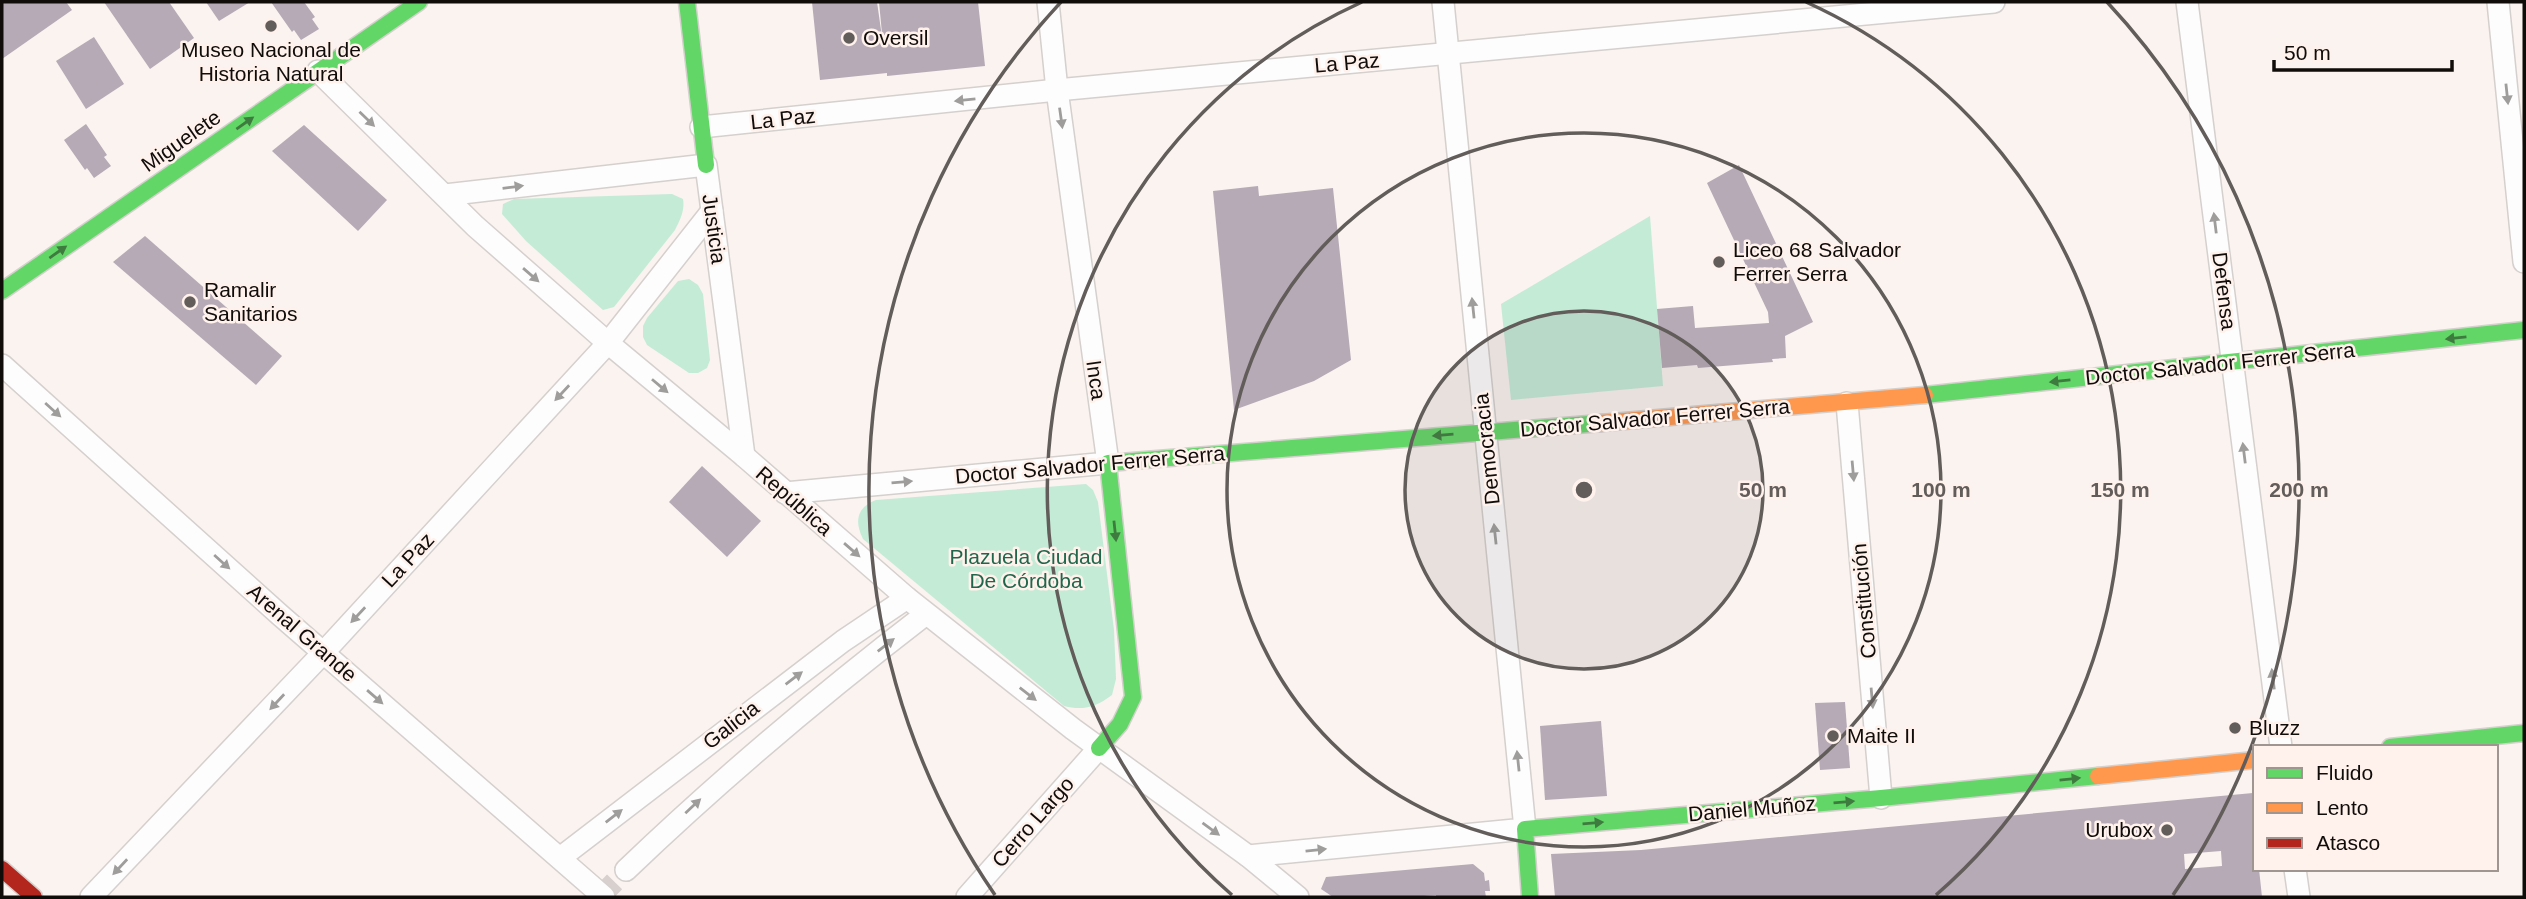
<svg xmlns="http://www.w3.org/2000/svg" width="2526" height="899" font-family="Arial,sans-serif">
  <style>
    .green { fill: #c4ebd6 }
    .building { fill: #b5aab5; fill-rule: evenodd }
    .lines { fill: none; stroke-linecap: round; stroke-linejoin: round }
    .street-tunnel { stroke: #d7d0ce; stroke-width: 21; stroke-dasharray: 21 10; stroke-linecap: butt }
    .street-casing { stroke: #d5d0cd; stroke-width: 24 }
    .fast-casing { stroke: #d5d0cd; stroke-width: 19 }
    .slow-casing { stroke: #d5d0cd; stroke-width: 19 }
    .jam-casing { stroke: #d5d0cd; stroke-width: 19 }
    .street { stroke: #fefdfd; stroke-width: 21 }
    .fast { stroke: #63d668; stroke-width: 16 }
    .slow { stroke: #ff974d; stroke-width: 16 }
    .jam { stroke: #b3261e; stroke-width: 16 }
    .oneway { fill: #9f9d9c }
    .oneway2 { fill: #3e7b3e }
    .ring { fill: none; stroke: #625d5a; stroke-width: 3.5 }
    .poi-dot { fill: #625d5a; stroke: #fff1eb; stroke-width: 2.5 }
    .labels { text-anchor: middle; stroke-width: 5; stroke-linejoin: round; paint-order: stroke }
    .poi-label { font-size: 21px; fill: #100c0a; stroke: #fff1eb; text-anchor: start }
    .street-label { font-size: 21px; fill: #100c0a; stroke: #fff1eb }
    .park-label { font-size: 21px; fill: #1f664b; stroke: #fff1eb }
    .centre { fill: #625d5a; stroke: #fff1eb; stroke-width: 3.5 }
    .ring-label { font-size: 21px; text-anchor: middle; font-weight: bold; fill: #625d5a; stroke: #fff1eb; stroke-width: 5; stroke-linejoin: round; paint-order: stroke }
  </style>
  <rect width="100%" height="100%" fill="#faf3f0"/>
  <g class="green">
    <path d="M672 194 683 199C685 211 680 220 675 230L614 307 603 310 526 241 502 214 503 204 514 199Z"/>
    <polygon points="1650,216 1663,386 1511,400 1501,304"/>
    <polygon points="689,279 698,285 703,294 710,360 707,368 698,373 689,373 647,345 643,337 643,326 647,318 678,281"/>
    <path d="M1086 484 1093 490 1098 502 1114 630 1116 679 1112 695C1096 707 1083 711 1064 706L863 539C854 521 857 507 876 500Z"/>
  </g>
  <g class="building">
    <polygon points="2,2 66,2 72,10 2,59"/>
    <polygon points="104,2 169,2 194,38 150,69"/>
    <polygon points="206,2 250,2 219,21"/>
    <polygon points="271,2 304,2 315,17 312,19 319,29 301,40 294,30 292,32"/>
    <polygon points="812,2 877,2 883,44 879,2 978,2 985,66 887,76 887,73 820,80"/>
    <polygon points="94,37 124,84 86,109 56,61"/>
    <polygon points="86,124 107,155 104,157 111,166 94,178 87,168 85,170 64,140"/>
    <polygon points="304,125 387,200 358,231 272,151"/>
    <polygon points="1739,165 1813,322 1785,336 1786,358 1772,359 1773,362 1698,368 1697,365 1662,368 1657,309 1693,306 1695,328 1769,323 1768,312 1707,183"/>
    <polygon points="1258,186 1259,196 1333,188 1351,360 1314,381 1234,410 1213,191"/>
    <polygon points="145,236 282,356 256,385 113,262"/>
    <polygon points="702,466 761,521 727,557 669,502"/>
    <polygon points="1845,702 1850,768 1820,770 1815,703"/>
    <polygon points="1601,721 1607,796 1545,800 1540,726"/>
    <path d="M2253 793 2255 869H2259L2262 897H1555L1551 854 1641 850ZM2221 851 2222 866 2185 869 2184 854Z"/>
    <polygon points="1473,864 1484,873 1485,881 1489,880 1490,891 1485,891 1486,897 1436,897 1436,895 1412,897 1333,897 1321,889 1326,877"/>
  </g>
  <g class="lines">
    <polyline class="street-tunnel" points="600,897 626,870"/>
    <g class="street-casing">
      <g id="street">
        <polyline points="2187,2 2281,747"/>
        <polyline points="2498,2 2524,262"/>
        <polyline points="318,71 475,226 608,343 744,456 907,598 1073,729 1248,856 1298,897"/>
        <polyline points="701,127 1057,90 1994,2"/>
        <polyline points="445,195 706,165 744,456"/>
        <polyline points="2,365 280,615 604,897"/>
        <polyline points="1847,403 1881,798"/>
        <polyline points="785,493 1108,463 1057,90 1048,2"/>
        <polyline points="1248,856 1525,829 1443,2"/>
        <polyline points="560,858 843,641 907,598"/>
        <polyline points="2295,869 2299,897"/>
        <path d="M626 870C721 779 822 694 926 614"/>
        <polyline points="91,897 324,652 608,343 712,211"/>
        <polyline points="967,897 1099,748"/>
      </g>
    </g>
    <g class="fast-casing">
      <g id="fast">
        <polyline points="687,2 706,165"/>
        <polyline points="2,291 419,2"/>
        <polyline points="1925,395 2524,330"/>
        <polyline points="2390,747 2524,733"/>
        <polyline points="1099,748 1120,724 1133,697 1108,463 1601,423"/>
        <polyline points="1530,897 1525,829 1881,798 2098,776"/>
      </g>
    </g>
    <g class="slow-casing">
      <g id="slow">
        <polyline points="1601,423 1925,395"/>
        <polyline points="2098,776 2255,760"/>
      </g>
    </g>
    <g class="jam-casing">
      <polyline id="jam" points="2,869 34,897"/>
    </g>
    <use href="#street" class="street"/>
    <use href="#fast" class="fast"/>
    <use href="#slow" class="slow"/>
    <use href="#jam" class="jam"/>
  </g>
  <defs><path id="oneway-solid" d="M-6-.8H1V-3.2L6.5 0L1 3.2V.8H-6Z" transform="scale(1.75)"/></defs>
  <g class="oneway">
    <use href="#oneway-solid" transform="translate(2507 94) rotate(84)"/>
    <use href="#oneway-solid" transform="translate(965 100) rotate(174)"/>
    <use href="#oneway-solid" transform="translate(1061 118) rotate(82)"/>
    <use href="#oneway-solid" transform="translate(367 119) rotate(44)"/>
    <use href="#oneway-solid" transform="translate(513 187) rotate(-7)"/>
    <use href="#oneway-solid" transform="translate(2215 223) rotate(-97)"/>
    <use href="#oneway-solid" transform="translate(531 275) rotate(41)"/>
    <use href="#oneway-solid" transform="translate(1473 308) rotate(-96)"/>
    <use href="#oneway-solid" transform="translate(660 386) rotate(40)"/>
    <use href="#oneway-solid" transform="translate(562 393) rotate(133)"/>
    <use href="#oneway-solid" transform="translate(53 410) rotate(42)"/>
    <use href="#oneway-solid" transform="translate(2244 453) rotate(-97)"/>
    <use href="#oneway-solid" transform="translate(1853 471) rotate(85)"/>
    <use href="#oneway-solid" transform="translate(902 482) rotate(-5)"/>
    <use href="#oneway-solid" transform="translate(1495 534) rotate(-96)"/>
    <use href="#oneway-solid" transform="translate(852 550) rotate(41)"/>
    <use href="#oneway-solid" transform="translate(222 562) rotate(42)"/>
    <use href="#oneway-solid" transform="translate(358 615) rotate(133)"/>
    <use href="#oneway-solid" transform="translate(886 645) rotate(-38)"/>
    <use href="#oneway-solid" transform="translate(794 678) rotate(-37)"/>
    <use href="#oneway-solid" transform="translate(2273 679) rotate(-97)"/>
    <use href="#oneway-solid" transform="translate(1028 694) rotate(38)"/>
    <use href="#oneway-solid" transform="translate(375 697) rotate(41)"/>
    <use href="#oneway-solid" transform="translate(1872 698) rotate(85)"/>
    <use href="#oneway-solid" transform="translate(277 702) rotate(133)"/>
    <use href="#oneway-solid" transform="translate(1518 761) rotate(-96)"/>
    <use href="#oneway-solid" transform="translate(693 806) rotate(-43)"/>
    <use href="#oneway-solid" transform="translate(614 816) rotate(-38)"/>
    <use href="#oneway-solid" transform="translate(1211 829) rotate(36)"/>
    <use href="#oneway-solid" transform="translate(1316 850) rotate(-6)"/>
    <use href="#oneway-solid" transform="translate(120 867) rotate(133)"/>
  </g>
  <g class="oneway2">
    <use href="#oneway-solid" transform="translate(245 123) rotate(-35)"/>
    <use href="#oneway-solid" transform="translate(58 252) rotate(-35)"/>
    <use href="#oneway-solid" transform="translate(2456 338) rotate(174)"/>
    <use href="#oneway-solid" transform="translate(2060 381) rotate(174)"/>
    <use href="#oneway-solid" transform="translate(1443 435) rotate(175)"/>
    <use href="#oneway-solid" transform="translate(1115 531) rotate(84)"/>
    <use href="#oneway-solid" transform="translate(2070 779) rotate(-6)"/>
    <use href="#oneway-solid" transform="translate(1844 802) rotate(-5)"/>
    <use href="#oneway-solid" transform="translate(1593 823) rotate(-5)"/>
  </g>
  <circle cx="1584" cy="490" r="179" fill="#625d5a" fill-opacity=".12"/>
  <g class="ring">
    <circle cx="1584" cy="490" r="179"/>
    <circle cx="1584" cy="490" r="357"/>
    <path d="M1232 895A536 536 0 0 1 1362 2M1806 2A536 536 0 0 1 1936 895"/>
    <path d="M995 895A715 715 0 0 1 1061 2M2107 2A715 715 0 0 1 2173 895"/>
  </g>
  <g class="poi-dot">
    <circle cx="271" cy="26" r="7"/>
    <circle cx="849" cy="38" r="7"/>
    <circle cx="1719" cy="262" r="7"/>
    <circle cx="190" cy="302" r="7"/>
    <circle cx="2235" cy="728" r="7"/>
    <circle cx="1833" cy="736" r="7"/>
    <circle cx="2167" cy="830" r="7"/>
  </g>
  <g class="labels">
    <g class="poi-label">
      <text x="863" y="45">Oversil</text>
      <text x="271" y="57" text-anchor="middle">Museo Nacional de<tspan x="271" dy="24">Historia Natural</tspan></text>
      <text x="1733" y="257">Liceo 68 Salvador<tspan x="1733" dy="24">Ferrer Serra</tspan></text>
      <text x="204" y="297">Ramalir<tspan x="204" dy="24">Sanitarios</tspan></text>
      <text x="2249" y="735">Bluzz</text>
      <text x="1847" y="743">Maite II</text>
      <text x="2153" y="837" text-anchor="end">Urubox</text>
    </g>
    <g class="street-label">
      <text transform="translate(1347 63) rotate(-5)" y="7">La Paz</text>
      <text transform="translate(783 119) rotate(-6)" y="7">La Paz</text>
      <text transform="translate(181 141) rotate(-35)" y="7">Miguelete</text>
      <text transform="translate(714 229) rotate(82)" y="7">Justicia</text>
      <text transform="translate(2224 291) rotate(83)" y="7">Defensa</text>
      <text transform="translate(2220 364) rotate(-6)" y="7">Doctor Salvador Ferrer Serra</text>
      <text transform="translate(1096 380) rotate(82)" y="7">Inca</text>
      <text transform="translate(1655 418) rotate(-5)" y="7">Doctor Salvador Ferrer Serra</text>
      <text transform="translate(1487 449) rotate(-96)" y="7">Democracia</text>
      <text transform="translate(1090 465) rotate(-5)" y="7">Doctor Salvador Ferrer Serra</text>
      <text transform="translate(794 501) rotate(41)" y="7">República</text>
      <text transform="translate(408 560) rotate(-47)" y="7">La Paz</text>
      <text transform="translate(1864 601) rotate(-95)" y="7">Constitución</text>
      <text transform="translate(302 633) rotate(41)" y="7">Arenal Grande</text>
      <text transform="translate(731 725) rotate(-38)" y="7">Galicia</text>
      <text transform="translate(1752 809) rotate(-5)" y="7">Daniel Muñoz</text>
      <text transform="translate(1033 822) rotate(-49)" y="7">Cerro Largo</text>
    </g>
    <g class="park-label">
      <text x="1026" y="564">Plazuela Ciudad<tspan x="1026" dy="24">De Córdoba</tspan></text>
    </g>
  </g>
  <circle cx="1584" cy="490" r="10" class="centre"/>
  <g class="ring-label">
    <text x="1763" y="497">50 m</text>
    <text x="1941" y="497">100 m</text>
    <text x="2120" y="497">150 m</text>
    <text x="2299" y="497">200 m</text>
  </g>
  <rect width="2526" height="899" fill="none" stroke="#100c0a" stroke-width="7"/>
  <rect x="2253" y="745" width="245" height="126" fill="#fff1eb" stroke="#9f9591" stroke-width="2"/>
  <rect x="2267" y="768" width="35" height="10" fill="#63d668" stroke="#9f9591" stroke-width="2"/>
  <text x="2316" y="780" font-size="21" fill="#100c0a">Fluido</text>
  <rect x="2267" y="803" width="35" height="10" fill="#ff974d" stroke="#9f9591" stroke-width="2"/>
  <text x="2316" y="815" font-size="21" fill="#100c0a">Lento</text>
  <rect x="2267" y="838" width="35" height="10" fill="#b3261e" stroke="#9f9591" stroke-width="2"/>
  <text x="2316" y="850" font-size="21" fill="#100c0a">Atasco</text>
  <path d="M2274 60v10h178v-10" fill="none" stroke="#100c0a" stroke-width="3.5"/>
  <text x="2284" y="60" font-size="21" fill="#100c0a" stroke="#fff1eb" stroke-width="5" paint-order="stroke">50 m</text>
</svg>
